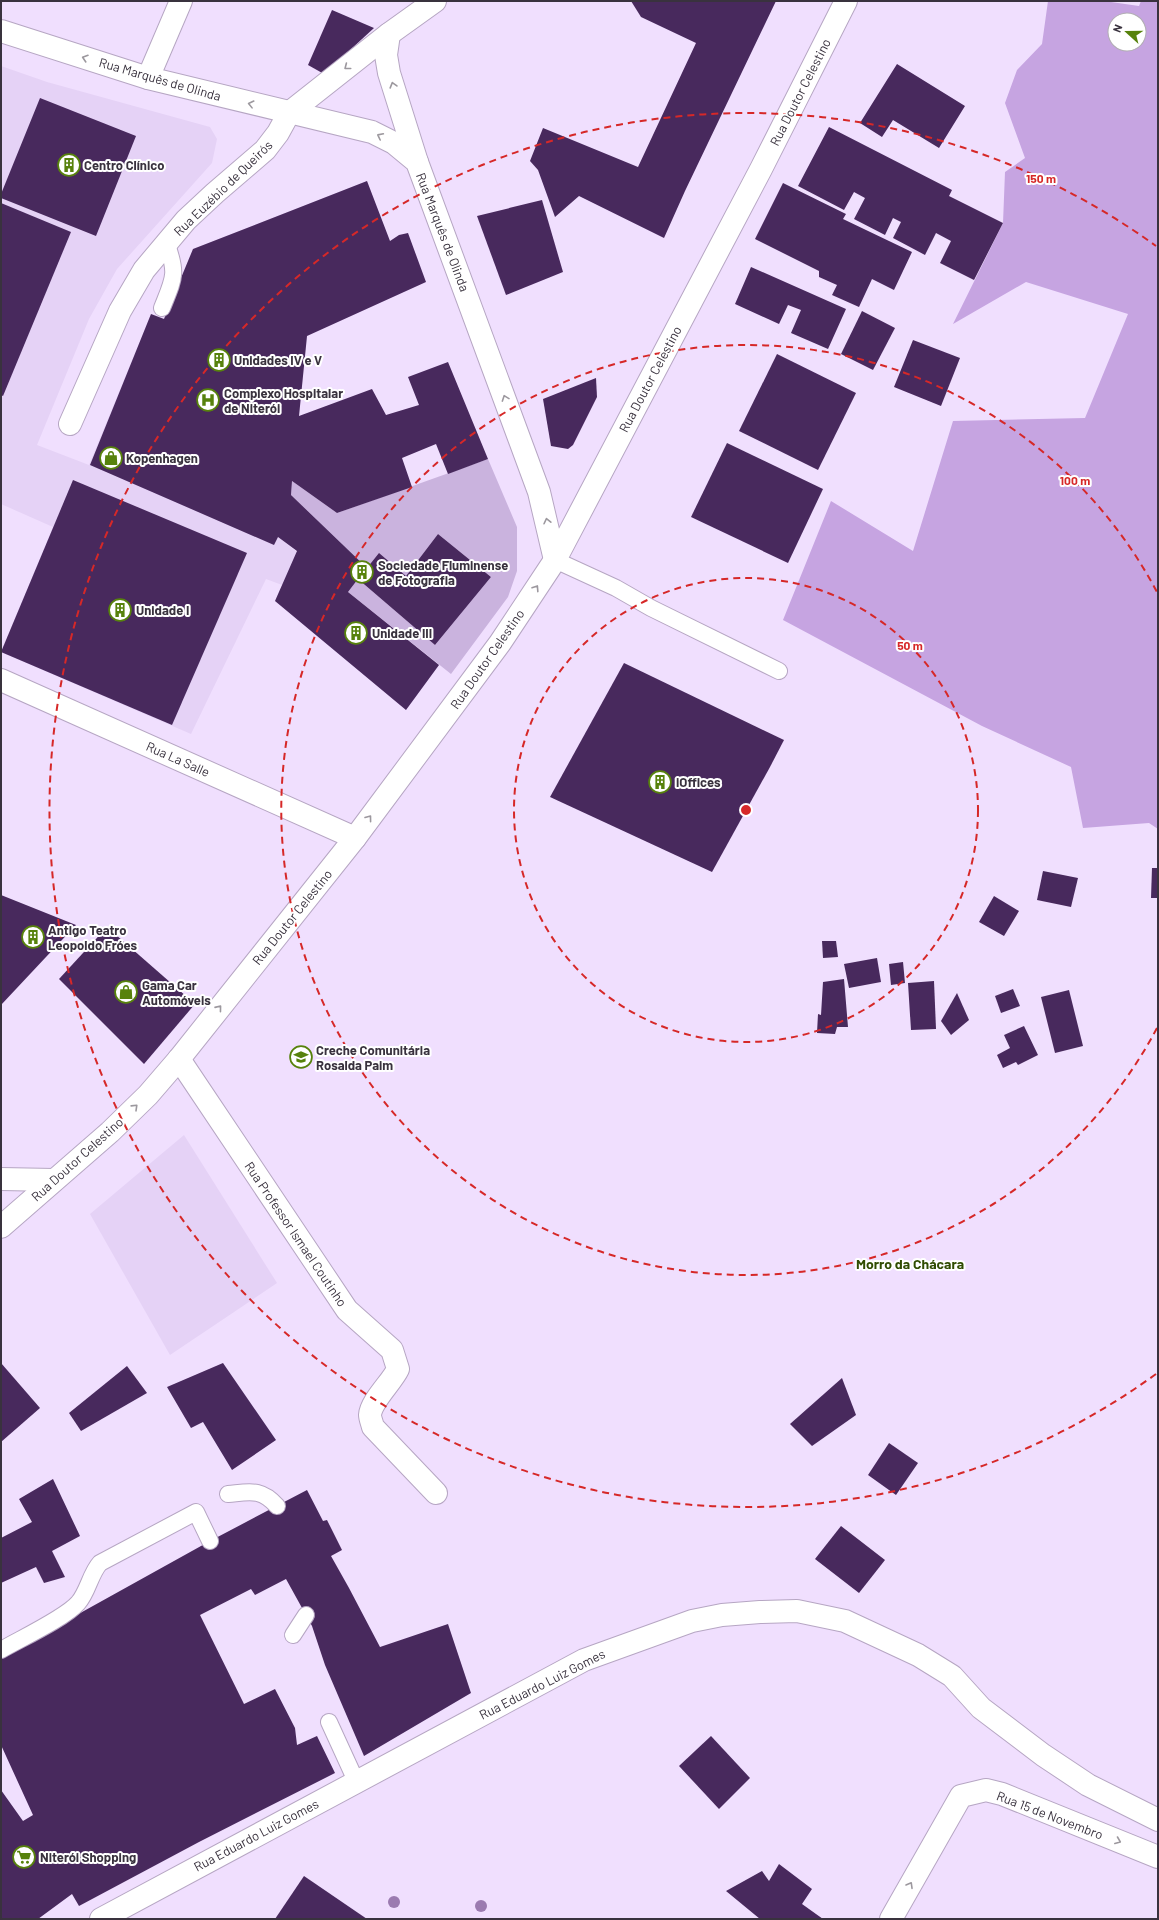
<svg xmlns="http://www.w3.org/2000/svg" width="1159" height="1920" font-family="Barlow,sans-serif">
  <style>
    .built { fill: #e5d2f6 }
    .green { fill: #cab3de }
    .forest { fill: #c6a4e1; fill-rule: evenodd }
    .building { fill: #48295d }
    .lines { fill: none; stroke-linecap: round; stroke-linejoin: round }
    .service-casing { stroke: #b6a6c3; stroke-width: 18 }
    .minor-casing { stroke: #b6a6c3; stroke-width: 24 }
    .tertiary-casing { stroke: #b6a6c3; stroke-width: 24 }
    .secondary-casing { stroke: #b6a6c3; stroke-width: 24 }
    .service { stroke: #fff; stroke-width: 16 }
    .minor { stroke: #fff; stroke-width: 22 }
    .tertiary { stroke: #fff; stroke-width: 22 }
    .secondary { stroke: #fff; stroke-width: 22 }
    .tree { fill: #9b7bb0 }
    .oneway { stroke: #9c989e }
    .ring { fill: none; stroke: #d62828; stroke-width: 2; stroke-dasharray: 7 5 }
    .labels { text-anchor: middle; stroke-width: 4; stroke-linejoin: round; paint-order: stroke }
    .street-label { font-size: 13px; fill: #39323e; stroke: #fff }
    .poi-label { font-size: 13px; font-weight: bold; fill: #39323e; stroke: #fff; text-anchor: start }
    .neighbourhood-label { font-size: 14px; font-weight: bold; fill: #304c02; stroke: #fff }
    .centre { fill: #d62828; stroke: #fff; stroke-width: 2 }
    .ring-label { font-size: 12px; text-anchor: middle; font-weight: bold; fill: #d62828; stroke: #fff; stroke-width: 4; stroke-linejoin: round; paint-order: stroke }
  </style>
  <rect width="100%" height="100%" fill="#f0dffe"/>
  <g class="built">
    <polygon points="1,66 47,82 210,127 217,139 212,163 117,269 89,319 37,445 89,465 151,314 164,318 193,249 367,181 404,279 307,336 291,495 278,537 439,665 406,710 275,601 282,585 266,579 191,734 1,652 53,527 1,504"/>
    <polygon points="184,1135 277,1283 170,1355 90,1214"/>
  </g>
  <polygon class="green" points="488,459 517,527 517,571 508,597 451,674 348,592 358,579 435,645 491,577 438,534 406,576 367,568 291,495 292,481 337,513"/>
  <path class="forest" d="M1048 1H1104L1139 6 1141 1H1158V829L1149 823 1083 828 1071 767 982 726 783 620 831 501 913 551 953 421 1085 418 1128 314 1026 282 953 324 1003 223 1005 172 1025 158 1005 103 1017 70 1042 44ZM1115 20H1139V44H1115Z"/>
  <g class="building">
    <polygon points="631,1 776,1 685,191 664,238 579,196 555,217 538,170 530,161 543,128 638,167 696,43 641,17"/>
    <polygon points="332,10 374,28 324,74 308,65"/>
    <polygon points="897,64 965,106 939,148 893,120 882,137 860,123"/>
    <polygon points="40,98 136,136 96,236 1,198 1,194"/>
    <polygon points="829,127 952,190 949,196 1003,223 974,280 940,263 951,241 936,233 925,255 893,238 901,222 893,218 885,235 854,219 865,198 854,192 844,210 798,186"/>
    <polygon points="367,181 390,241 399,235 408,233 426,282 307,336 299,416 372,389 386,415 419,405 408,377 448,362 488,459 448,474 436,444 402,458 412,487 337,513 292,481 291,495 367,568 379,553 406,576 438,534 491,577 435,645 358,579 348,592 439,665 406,710 275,601 297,551 278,537 274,545 90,465 151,314 164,319 193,249"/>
    <polygon points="783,183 846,214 843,219 912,252 894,290 872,279 859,307 832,295 837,285 819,277 819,271 755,239"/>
    <polygon points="542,200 563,272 506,295 477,216"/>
    <polygon points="1,203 71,232 3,396 1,395"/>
    <polygon points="751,267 846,309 828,349 791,333 801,310 788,305 779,324 735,304"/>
    <polygon points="862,311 895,328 873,370 841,354"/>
    <polygon points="913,340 960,358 941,406 894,387"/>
    <polygon points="777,354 856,393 818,470 739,431"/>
    <polygon points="596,378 597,397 573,445 568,449 551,446 543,399"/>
    <polygon points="727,443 823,489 788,563 691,517"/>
    <polygon points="73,480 247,553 172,725 1,652"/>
    <polygon points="624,663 784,740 770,767 712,872 550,797"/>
    <polygon points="1152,868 1158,868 1158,898 1151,898"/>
    <polygon points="1043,871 1078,878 1071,907 1037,900"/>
    <polygon points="1,895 76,925 1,1005"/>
    <polygon points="994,896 1019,911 1004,936 979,922"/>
    <polygon points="107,927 195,1004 144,1064 59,979"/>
    <polygon points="822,941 836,941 838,957 823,958"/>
    <polygon points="877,958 881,982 849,988 844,964"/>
    <polygon points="903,962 905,983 891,985 889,964"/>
    <polygon points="844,979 848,1027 837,1027 835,1034 817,1033 818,1014 821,1015 823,982"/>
    <polygon points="934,981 936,1029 911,1030 908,983"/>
    <polygon points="1013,989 1020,1006 1001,1013 995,996"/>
    <polygon points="1069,990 1083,1046 1055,1053 1041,997"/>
    <polygon points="957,993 969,1020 951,1035 941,1021"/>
    <polygon points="1024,1026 1038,1055 1018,1065 1016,1062 1003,1068 997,1055 1010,1048 1004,1035"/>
    <polygon points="1,1363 40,1408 1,1442"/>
    <polygon points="223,1363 276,1440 232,1470 203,1422 191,1428 167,1387"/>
    <polygon points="127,1366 147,1393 81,1431 69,1413"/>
    <polygon points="842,1378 856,1415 812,1446 790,1424"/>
    <polygon points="889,1443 918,1463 896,1495 868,1475"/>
    <polygon points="53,1479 80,1536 52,1551 65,1577 44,1583 36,1567 1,1583 1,1538 32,1522 19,1499"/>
    <polygon points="307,1490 323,1521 327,1520 342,1550 331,1556 349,1588 380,1647 448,1624 471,1693 364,1756 325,1665 312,1626 286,1579 255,1595 251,1589 200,1615 244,1704 275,1689 295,1728 297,1745 317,1736 335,1773 199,1842 79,1906 72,1894 38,1919 1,1919 1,1790 23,1821 33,1815 1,1745 1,1657 210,1541"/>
    <polygon points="841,1526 885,1560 859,1593 815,1559"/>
    <polygon points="711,1736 750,1778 719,1809 679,1766"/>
    <polygon points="779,1864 812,1889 802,1904 823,1919 760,1919 726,1891 762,1871 769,1881"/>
    <polygon points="304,1876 367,1919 275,1919"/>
  </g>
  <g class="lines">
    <g class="service-casing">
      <g id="service">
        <path d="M162 308C174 278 178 274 166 242"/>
        <polyline points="555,560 616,588 651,608 779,671"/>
        <path d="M228 1494C250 1492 261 1488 277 1506"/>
        <polyline points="293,1635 306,1615"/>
        <path d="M1 1650C20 1639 65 1618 78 1603 88 1592 90 1574 100 1563L196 1512 210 1541"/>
        <polyline points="329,1722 356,1781"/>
      </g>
    </g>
    <g class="minor-casing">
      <g id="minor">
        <polyline points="148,78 181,1"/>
        <polyline points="70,424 120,311 144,270 186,220 215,193 265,150 278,133 289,113"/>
        <polyline points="1,680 355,838"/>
        <path d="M179 1059 347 1310 392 1350 398 1369C392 1382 371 1401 370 1415 370 1418 372 1423 373 1427L436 1493"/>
      </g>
    </g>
    <g class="tertiary-casing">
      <g id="tertiary">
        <polyline points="1,31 148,78 372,132 394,143 417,162 539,492 555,560"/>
        <polyline points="389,34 386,55 389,73 417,162"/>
        <polyline points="289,113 389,34 435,1"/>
        <polyline points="101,1919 584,1660 692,1621 722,1615 760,1612 797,1611 845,1621 918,1655 952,1676 981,1708 1043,1755 1088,1785 1158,1820"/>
        <polyline points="891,1919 961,1796 986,1790 1002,1794 1158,1857"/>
      </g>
    </g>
    <g class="secondary-casing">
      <g id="secondary">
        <polyline points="1,1179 54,1180"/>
        <polyline points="1,1227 110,1132 148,1095 179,1059 355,838 500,643 555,560 761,169 846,1"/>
      </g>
    </g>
    <use href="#service" class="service"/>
    <use href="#minor" class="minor"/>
    <use href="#tertiary" class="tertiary"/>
    <use href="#secondary" class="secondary"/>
  </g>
  <g class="tree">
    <circle cx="394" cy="1902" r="6"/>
    <circle cx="481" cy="1906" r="6"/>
  </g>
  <defs><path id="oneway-chevron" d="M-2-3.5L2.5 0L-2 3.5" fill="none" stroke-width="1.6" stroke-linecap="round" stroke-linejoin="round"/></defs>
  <g class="oneway">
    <use href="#oneway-chevron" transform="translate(85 58) rotate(-162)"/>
    <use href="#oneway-chevron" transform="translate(347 67) rotate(142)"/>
    <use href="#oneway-chevron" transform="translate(393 85) rotate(-106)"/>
    <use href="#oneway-chevron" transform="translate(251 104) rotate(-166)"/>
    <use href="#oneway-chevron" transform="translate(380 136) rotate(-153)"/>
    <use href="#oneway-chevron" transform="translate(505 398) rotate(-110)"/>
    <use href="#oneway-chevron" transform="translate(547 521) rotate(-103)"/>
    <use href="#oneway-chevron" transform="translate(536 588) rotate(-57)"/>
    <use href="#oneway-chevron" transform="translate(369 818) rotate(-53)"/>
    <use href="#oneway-chevron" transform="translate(219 1008) rotate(-51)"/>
    <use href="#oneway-chevron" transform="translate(135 1107) rotate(-44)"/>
    <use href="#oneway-chevron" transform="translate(1118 1841) rotate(22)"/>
    <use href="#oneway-chevron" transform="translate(910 1885) rotate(-60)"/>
  </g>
  <g class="ring">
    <circle cx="746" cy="810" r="232"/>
    <path d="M1157 1028A465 465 0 1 1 1157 592"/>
    <path d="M1156 1374A697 697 0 1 1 1156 246"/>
  </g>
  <defs>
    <g id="building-ring" transform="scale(1.15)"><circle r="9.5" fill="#fff" stroke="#57820c" stroke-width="1.5"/><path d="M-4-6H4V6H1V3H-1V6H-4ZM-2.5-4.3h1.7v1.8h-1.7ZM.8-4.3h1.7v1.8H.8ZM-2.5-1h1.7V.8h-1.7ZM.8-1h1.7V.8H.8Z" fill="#57820c"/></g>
    <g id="hospital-ring" transform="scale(1.15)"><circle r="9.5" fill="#fff" stroke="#57820c" stroke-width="1.5"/><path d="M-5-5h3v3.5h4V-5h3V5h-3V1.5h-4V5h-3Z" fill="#57820c"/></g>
    <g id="shop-ring" transform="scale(1.15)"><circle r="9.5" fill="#fff" stroke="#57820c" stroke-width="1.5"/><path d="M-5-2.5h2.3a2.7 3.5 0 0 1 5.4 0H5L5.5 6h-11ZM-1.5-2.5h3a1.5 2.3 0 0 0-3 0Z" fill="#57820c"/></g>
    <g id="school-ring" transform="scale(1.15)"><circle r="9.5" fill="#fff" stroke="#57820c" stroke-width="1.5"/><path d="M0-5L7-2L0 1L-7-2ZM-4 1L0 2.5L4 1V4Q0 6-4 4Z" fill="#57820c"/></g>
    <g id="supermarket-ring" transform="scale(1.15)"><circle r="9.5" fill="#fff" stroke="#57820c" stroke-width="1.5"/><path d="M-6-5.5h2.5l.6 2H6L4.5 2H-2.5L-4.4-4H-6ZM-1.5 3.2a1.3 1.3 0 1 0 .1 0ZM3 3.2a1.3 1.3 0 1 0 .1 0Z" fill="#57820c"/></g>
  </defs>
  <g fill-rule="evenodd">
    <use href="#building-ring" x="69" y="165"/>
    <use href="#building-ring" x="219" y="360"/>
    <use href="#hospital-ring" x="208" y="400"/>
    <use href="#shop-ring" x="111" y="458"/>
    <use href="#building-ring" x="362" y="572"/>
    <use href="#building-ring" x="120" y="610"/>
    <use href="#building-ring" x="356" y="633"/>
    <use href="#building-ring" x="660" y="782"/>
    <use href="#building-ring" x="33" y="937"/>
    <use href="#shop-ring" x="126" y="992"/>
    <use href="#school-ring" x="301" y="1057"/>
    <use href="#supermarket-ring" x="24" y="1857"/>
  </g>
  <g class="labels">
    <g class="street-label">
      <text transform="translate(160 79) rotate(16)" y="5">Rua Marquês de Olinda</text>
      <text transform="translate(800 92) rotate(-63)" y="5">Rua Doutor Celestino</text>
      <text transform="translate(223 188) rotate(-44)" y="5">Rua Euzébio de Queirós</text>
      <text transform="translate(443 232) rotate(69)" y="5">Rua Marquês de Olinda</text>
      <text transform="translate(650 379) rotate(-62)" y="5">Rua Doutor Celestino</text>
      <text transform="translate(487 659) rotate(-55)" y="5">Rua Doutor Celestino</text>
      <text transform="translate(178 759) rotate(24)" y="5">Rua La Salle</text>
      <text transform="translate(292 917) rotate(-51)" y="5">Rua Doutor Celestino</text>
      <text transform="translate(77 1159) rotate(-42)" y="5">Rua Doutor Celestino</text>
      <text transform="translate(296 1234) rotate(56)" y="5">Rua Professor Ismael Coutinho</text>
      <text transform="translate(542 1684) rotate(-27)" y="5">Rua Eduardo Luiz Gomes</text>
      <text transform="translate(1050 1815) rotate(21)" y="5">Rua 15 de Novembro</text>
      <text transform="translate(256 1835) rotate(-28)" y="5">Rua Eduardo Luiz Gomes</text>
    </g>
    <g class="poi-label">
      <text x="84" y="170">Centro Clínico</text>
      <text x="234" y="365">Unidades IV e V</text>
      <text x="224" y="398">Complexo Hospitalar<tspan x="224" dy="15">de Niterói</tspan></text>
      <text x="126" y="463">Kopenhagen</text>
      <text x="378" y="570">Sociedade Fluminense<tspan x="378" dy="15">de Fotografia</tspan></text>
      <text x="136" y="615">Unidade I</text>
      <text x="372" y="638">Unidade III</text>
      <text x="676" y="787">iOffices</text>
      <text x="48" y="935">Antigo Teatro<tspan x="48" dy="15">Leopoldo Fróes</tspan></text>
      <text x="142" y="990">Gama Car<tspan x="142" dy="15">Automóveis</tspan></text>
      <text x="316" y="1055">Creche Comunitária<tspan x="316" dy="15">Rosalda Paim</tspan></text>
      <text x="40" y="1862">Niterói Shopping</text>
    </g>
    <g class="neighbourhood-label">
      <text x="910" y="1269">Morro da Chácara</text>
    </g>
  </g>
  <circle cx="746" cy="810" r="6" class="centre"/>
  <g class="ring-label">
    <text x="1041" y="183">150 m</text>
    <text x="1075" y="485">100 m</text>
    <text x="910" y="650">50 m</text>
  </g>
  <rect width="1159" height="1920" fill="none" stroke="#39323e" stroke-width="4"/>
  <g transform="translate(1127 32) rotate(291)"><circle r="19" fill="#ffffff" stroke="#b0adb2"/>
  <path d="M0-3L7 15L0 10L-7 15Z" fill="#57820c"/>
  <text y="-6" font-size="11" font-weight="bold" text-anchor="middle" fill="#39323e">N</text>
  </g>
</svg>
